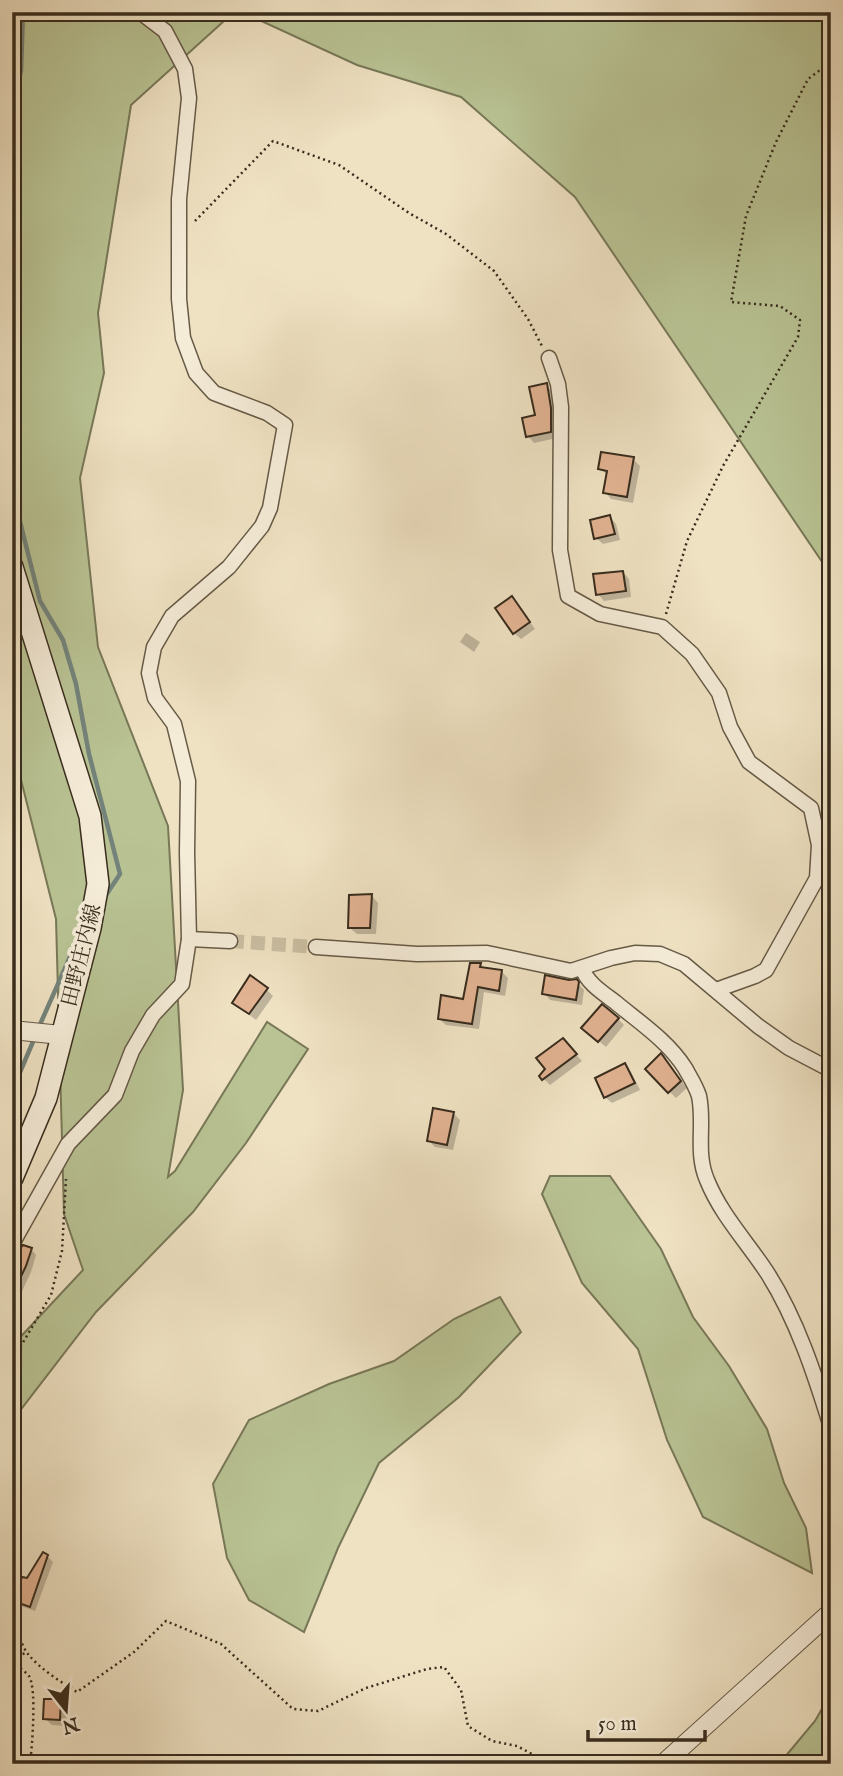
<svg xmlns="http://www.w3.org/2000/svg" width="843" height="1776" font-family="'IM FELL English','Noto Serif JP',serif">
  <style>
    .green { fill: #b9c394; stroke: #787858; stroke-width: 2 }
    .shadow { fill: #0003 }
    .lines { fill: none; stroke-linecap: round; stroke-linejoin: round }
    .stream { stroke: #73837b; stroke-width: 4.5 }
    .building { fill: #e2b392; stroke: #382c1d; stroke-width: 2 }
    .minor-tunnel { stroke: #cabea2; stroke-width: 14; stroke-dasharray: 14 7; stroke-linecap: butt }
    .minor-casing { stroke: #665a46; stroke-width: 17 }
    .tertiary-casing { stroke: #665a46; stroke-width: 20 }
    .secondary-casing { stroke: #382c1d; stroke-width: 24 }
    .path { stroke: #382c1d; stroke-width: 2.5; stroke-dasharray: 2 3.5; stroke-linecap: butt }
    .minor { stroke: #f5ecd8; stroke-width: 14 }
    .tertiary { stroke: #f5ecd8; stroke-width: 18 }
    .secondary { stroke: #f5ecd8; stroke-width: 21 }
    .labels { text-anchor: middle; stroke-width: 7; stroke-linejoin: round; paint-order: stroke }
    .street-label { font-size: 21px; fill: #382c1d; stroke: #f5ecd8 }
  </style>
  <rect width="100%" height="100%" fill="#efe2c3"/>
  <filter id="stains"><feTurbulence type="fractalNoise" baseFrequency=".00286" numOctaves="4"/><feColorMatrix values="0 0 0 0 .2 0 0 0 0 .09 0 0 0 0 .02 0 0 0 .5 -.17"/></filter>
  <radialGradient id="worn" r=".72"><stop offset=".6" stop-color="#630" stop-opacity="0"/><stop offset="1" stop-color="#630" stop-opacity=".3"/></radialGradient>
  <g class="green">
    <polygon points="12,12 234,12 131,105 98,313 104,373 80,478 98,647 168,826 183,1090 168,1177 175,1171 267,1022 308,1049 246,1143 193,1212 96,1312 12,1421 12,1346 83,1270 64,1214 56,919 16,760 12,756"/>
    <polygon points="242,12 831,12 831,575 575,197 461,97 357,65"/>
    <polygon points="550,1176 610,1176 661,1249 693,1317 729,1366 767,1429 784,1483 806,1528 812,1573 703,1517 667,1440 638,1349 582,1283 542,1194"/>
    <polygon points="500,1297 521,1332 459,1397 379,1463 338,1548 304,1632 249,1600 227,1558 213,1484 249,1420 329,1384 394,1361 454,1319"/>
    <polygon points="831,1693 831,1764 779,1764 815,1721"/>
  </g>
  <g class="shadow">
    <polygon points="546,385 553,392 557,438 534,443 528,436 537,417"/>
    <polygon points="633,459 640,466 633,503 611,499 605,492 608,475 600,469"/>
    <polygon points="610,517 616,524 620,540 603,544 596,538"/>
    <polygon points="623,572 629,579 631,597 604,601 598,594"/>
    <polygon points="518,605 535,629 521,639 514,633"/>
    <polygon points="466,633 480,642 474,652 460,642"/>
    <polygon points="372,896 378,903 376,934 357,934 350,928"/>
    <polygon points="480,964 485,969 501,971 508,978 505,996 484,992 479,1029 446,1025 439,1019 465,1001"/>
    <polygon points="576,981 584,990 582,1005 550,1000 544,993"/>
    <polygon points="267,990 273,996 256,1020 234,1003"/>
    <polygon points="618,1019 624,1025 606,1047 590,1034"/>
    <polygon points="569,1047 582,1061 550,1085 541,1076"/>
    <polygon points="667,1062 687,1088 676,1098 647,1069"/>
    <polygon points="625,1065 631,1072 640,1090 612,1103 605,1097"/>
    <polygon points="453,1113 460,1120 453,1150 435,1147 429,1141"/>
    <polygon points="31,1249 36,1255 31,1272 16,1304 12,1302 12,1274"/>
    <polygon points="47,1556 53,1562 35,1611 21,1606 15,1601"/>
    <polygon points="61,1701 67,1708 66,1726 52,1725 45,1719"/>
    <polygon points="73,1760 86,1764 72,1764"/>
  </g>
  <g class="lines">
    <g class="stream">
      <polyline points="12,105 21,71 23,12"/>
      <polyline points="12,490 40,601 63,640 76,684 89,754 120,874 104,898"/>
      <polyline points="38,1029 77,941"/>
      <polyline points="12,1091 35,1037"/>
    </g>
  </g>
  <g class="building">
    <polygon points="547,383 551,408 551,432 526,437 522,418 535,415 529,387"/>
    <polygon points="601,452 634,457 627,497 603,493 607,471 598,469"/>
    <polygon points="610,515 615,534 594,539 590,520"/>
    <polygon points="623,571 626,591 596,595 593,574"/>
    <polygon points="512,596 530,622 513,634 495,608"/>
    <polygon points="372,894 370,928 348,928 349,895"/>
    <polygon points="470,963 481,963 480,967 502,970 499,991 478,987 472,1024 438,1019 441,995 463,999"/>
    <polygon points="250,975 268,988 249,1014 232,1003"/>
    <polygon points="545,975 569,980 577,979 579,982 576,1000 542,994"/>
    <polygon points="602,1004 619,1018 598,1042 581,1028"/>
    <polygon points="563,1038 577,1054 542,1080 539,1076 545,1069 536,1058"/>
    <polygon points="661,1053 681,1081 668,1093 645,1069"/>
    <polygon points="625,1063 635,1083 604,1098 595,1078"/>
    <polygon points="433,1108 454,1112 447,1145 427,1141"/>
    <polygon points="23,1245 32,1248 26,1266 12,1295 12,1268 17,1252"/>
    <polygon points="43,1552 48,1555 30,1607 13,1601 22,1577 27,1578"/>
    <polygon points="44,1699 61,1699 60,1720 43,1719"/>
  </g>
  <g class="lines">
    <polyline class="minor-tunnel" points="230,941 316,947"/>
    <g class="minor-casing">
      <g id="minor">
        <polyline points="549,358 558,384 561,407 560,550 568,596 600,614 662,627 692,654 719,693 730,727 749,762 811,808 819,845 817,878 766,970 755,976 716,990"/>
        <polyline points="189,939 230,941"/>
        <polyline points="316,947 417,954 487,953 571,971 611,958 635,953 660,954 684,964 758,1026 789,1048 831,1070"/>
        <path d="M582 968C587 983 603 993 615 1002 639 1022 668 1041 685 1068 690 1077 696 1086 699 1096 705 1124 695 1152 707 1180 721 1215 748 1243 768 1274 797 1320 815 1375 831 1427"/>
        <polyline points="12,1244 68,1144 115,1095 132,1051 153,1015 182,984 189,939 187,853 188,781 174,724 155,698 149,673 154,647 172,616 229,567 262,526 270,508 285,425 267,413 214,393 196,373 183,338 179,299 179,199 189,98 185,69 165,31 140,12"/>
      </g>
    </g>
    <g class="tertiary-casing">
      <g id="tertiary">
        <polyline points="12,1030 61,1035"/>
        <polyline points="663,1764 831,1612"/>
      </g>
    </g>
    <g class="secondary-casing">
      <polyline id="secondary" points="12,567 90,816 98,884 90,928 46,1098 12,1178"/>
    </g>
    <g class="path">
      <polyline points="826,12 831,21"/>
      <polyline points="195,221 273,141 339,165 409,213 446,234 494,271 528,319 542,346"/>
      <polyline points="666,614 687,541 723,466 798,337 800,320 780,306 731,302 746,216 776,142 808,79 831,62"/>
      <polyline points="12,1361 51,1295 62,1251 66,1179"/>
      <path d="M12 1624C19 1633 22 1647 28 1654 40 1669 61 1682 77 1692L134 1652 166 1621 221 1644 293 1709 318 1711 366 1688 427 1669 444 1667 461 1690 468 1726 492 1741 517 1746 543 1760 544 1764"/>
      <polyline points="12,1657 26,1653"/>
      <path d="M12 1661C17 1666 25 1671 29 1676 37 1689 32 1747 30 1764"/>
    </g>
    <use href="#minor" class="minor"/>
    <use href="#tertiary" class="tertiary"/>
    <use href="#secondary" class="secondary"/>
  </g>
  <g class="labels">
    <g class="street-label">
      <text transform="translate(81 955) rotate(-76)" y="7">田野庄内線</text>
    </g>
  </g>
  <rect width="843" height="1776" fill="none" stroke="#efe2c3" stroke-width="42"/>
  <rect x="14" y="14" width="815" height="1748" fill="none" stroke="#382c1d" stroke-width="3.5"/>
  <rect x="21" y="21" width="801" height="1734" fill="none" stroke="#382c1d" stroke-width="2"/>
  <g transform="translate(66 1710) rotate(163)" stroke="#f5ecd8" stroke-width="5" paint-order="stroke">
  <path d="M0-5L12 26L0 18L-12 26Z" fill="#382c1d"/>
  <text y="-10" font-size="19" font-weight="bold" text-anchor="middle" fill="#382c1d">N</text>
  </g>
  <path d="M588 1730v10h117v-10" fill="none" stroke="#382c1d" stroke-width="3.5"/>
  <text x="598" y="1730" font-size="21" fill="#382c1d" stroke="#f5ecd8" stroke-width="5" paint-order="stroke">50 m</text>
  <rect width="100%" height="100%" filter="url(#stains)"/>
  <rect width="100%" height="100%" fill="url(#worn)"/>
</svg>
